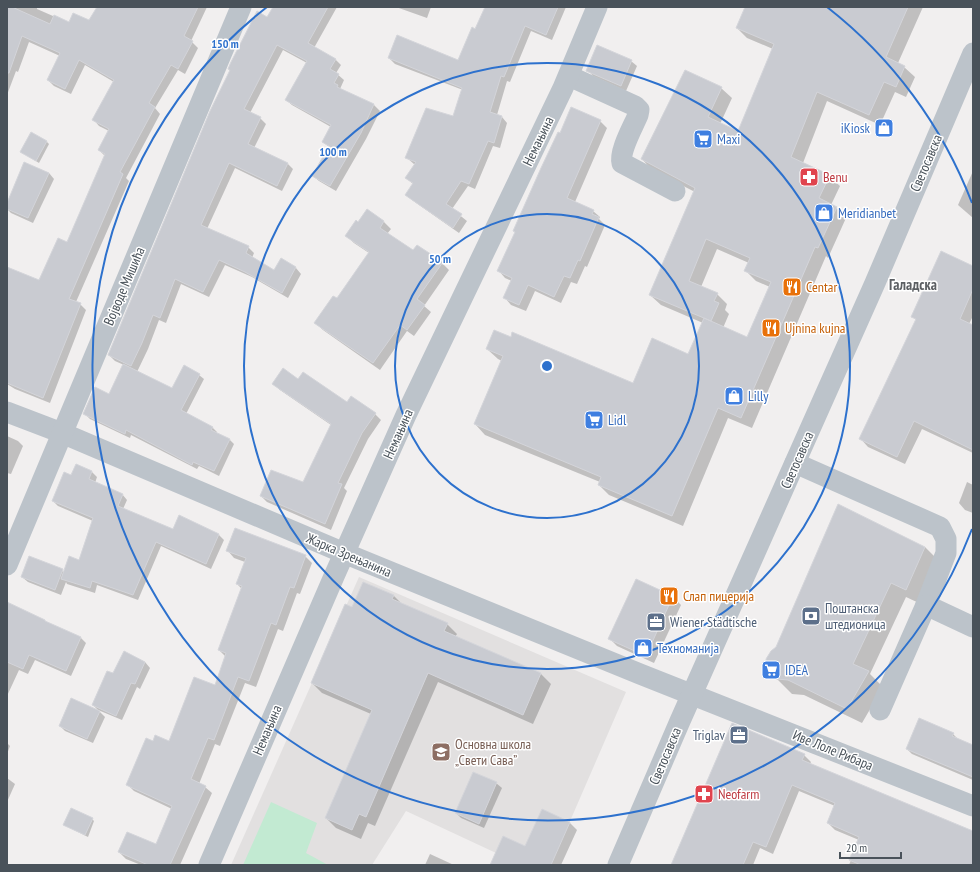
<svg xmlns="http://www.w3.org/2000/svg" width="980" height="872" font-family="'PT Sans Narrow',sans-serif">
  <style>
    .education { fill: #e2e0e0 }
    .green { fill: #c2ead2 }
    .shadow { fill: #0003; fill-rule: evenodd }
    .building { fill: #c9cbd1; stroke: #d4d5da }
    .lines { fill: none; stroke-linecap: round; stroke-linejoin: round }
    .minor { stroke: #bcc3ca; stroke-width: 21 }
    .ring { fill: none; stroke: #2d71cd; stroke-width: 2 }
    .labels { text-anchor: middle; stroke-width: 3; stroke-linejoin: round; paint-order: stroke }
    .shop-label { font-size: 14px; fill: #366cbe; stroke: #fff; text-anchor: start }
    .street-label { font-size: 14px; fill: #49525a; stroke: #fff }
    .health-label { font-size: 14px; fill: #be3a42; stroke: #fff; text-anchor: start }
    .food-label { font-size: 14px; fill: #c56008; stroke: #fff; text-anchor: start }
    .service-label { font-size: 14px; fill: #4e5e75; stroke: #fff; text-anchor: start }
    .education-label { font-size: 14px; fill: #785e54; stroke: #fff; text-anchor: start }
    .neighbourhood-label { font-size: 15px; font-weight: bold; fill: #5c5f63; stroke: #fff }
    .centre { fill: #2d71cd; stroke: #fff; stroke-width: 2 }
    .ring-label { font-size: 12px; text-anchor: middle; font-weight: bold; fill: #2d71cd; stroke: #fff; stroke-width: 3; stroke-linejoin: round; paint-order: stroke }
  </style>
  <rect width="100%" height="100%" fill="#f1efef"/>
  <polygon class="education" points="359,577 626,692 551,865 522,865 406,811 372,865 231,865"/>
  <polygon class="green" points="271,802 317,823 306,853 328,865 243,865"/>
  <g class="shadow">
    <polygon points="7,7 37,7 37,9 69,23 90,22 144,7 207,7 191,41 198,48 185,74 178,70 155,108 160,114 126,178 129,181 76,302 80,304 86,310 50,403 15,389 7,384 7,268 39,281 68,244 105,156 99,150 109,131 99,126 93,119 114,82 85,65 71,94 54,86 48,80 60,56 29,42 18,72 16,71 7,95"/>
    <polygon points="274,7 337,7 314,48 335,59 341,65 336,73 344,80 340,89 374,105 380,111 366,139 336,191 319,181 313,176 329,147 323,142 331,127 292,105 286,100 307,63 283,50 250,113 260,118 266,124 254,148 287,163 293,169 282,191 235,168 207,229 248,247 254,253 252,258 274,271 281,260 296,268 301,274 288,298 252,277 225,265 209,297 181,284 166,323 159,320 148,349 137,372 173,389 199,375 204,379 186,414 212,427 217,432 216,434 229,439 234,444 219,476 199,466 197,469 131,435 130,438 90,419 85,414 109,395 124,365 115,361 109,355 230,71 229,69 268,18"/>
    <polygon points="396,7 431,7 427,18"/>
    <polygon points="486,7 566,7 552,40 531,31 510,82 507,81 497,115 502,117 507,123 500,148 493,146 475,189 468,186 452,209 467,221 459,233 412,200 406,195 413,184 406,178 415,165 406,157 454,117 463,90 395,64 389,58 459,61 476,30"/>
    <path d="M746 7H923L898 63 904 67 915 77 906 97 895 92 880 125 827 101 803 163 829 176 840 186 831 205 836 207 846 218 828 258 826 256 752 428 728 418 683 526 609 495 599 485 600 482 485 435 475 424 502 361 498 359 487 349 634 384 689 355 703 323 661 305 650 295 695 192 652 170 642 159 685 71 721 88 732 98 720 124 738 133 773 49 747 38 737 28ZM717 249 749 263 746 271 756 281 770 287 748 338 723 328 729 314 725 310 727 304 717 294 701 287Z"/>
    <polygon points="631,61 637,66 626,91 593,76 588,70"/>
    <polygon points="600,121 607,128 575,202 593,211 600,217 599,219 605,225 587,267 585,266 577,284 571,282 561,303 535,291 526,311 511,305 505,298 512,281 505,278 499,271 560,134"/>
    <polygon points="46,141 49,144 39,163 21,152"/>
    <polygon points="25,163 49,173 54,179 33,223 11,213 7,209 7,205"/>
    <polygon points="973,171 973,218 958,205"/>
    <polygon points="368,211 384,222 391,229 387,234 414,251 442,263 449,270 424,306 431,312 414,336 407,331 380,370 323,330 316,323 337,300 369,253 354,243 347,236 358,224"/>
    <polygon points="973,267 973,316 969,324 973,326 973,453 922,429 905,464 868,447 860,438 917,321 913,317"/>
    <polygon points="298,380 347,404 375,414 381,420 368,439 344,488 347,491 331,530 267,502 261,496 303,484 331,425 280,390 274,384"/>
    <polygon points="7,436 18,441 23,446 11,474 7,473"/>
    <polygon points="77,465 92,472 97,477 95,483 122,494 127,500 123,509 173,530 179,517 219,535 224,540 211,569 161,546 138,600 97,585 95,593 67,584 66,582 61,595 28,582 22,577 30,558 64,572 79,561 93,521 58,506 53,501 72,477"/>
    <polygon points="967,482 973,485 973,513 965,510 959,503"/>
    <polygon points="925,547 940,562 921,604 906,597 870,674 883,687 862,723 804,695 792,694 776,678"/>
    <polygon points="228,551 305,556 312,563 300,594 297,593 283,631 278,629 256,687 245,683 220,746 215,744 199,784 205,787 212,793 180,865 141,865 126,859 119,852 156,846 172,809 134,791 128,785 153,742 169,742 216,686 226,657 219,650 242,589 237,584 245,562 234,558"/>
    <polygon points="636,580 673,597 681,605 654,663 617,646 609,638"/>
    <polygon points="364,583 394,596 402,604 447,624 457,634 455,637 541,674 551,684 533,724 438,682 375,826 368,823 361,839 336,828 326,818 371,714 322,693 312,683 353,608"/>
    <polygon points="7,612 45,621 48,623 81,638 86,643 71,676 35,660 28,674 19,670 7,696"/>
    <polygon points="124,652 145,662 150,668 140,689 137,687 122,720 98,710 93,705 113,675"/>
    <polygon points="72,699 100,712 105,717 93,743 65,731 60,726"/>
    <polygon points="953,734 958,739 973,746 973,780 912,754 907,749"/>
    <polygon points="7,743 10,746 7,754"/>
    <polygon points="804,755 811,762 810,764 973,832 973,865 849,865 859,840 835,830 828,823 835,806 799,791 773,854 760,848 753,865 672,865"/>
    <polygon points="7,778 15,784 7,802"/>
    <polygon points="496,783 502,788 484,828 461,818 456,813"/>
    <polygon points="92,819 94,821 88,837 64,825"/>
    <polygon points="569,822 577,830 561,865 491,865 526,847"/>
    <polygon points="430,854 454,865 425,865"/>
  </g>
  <g class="building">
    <polygon points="7,7 12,7 50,24 54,15 69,22 73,13 89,20 97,7 198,7 184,36 193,41 178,69 171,65 149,103 155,107 120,172 123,174 69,299 81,303 43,398 7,383 7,267 39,280 58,238 67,242 105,154 98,150 109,129 92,120 114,80 79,60 65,89 47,80 60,53 22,36 9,73 7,73"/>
    <polygon points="273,7 328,7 308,43 336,59 330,69 339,74 334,83 338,85 337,87 374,104 361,133 330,186 312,176 329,146 322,142 331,125 285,100 307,61 277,45 244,109 261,117 248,144 288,163 277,186 229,163 201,225 249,246 246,253 274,270 281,258 296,267 282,293 245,272 219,260 203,292 175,279 160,318 153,315 142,343 131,366 108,355 210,111 230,70 228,69 231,62 257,11 267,17"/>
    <polygon points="485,7 558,7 546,35 525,26 504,77 501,76 490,112 502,116 494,143 488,141 469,184 461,181 446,204 462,214 453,228 405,195 413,183 405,178 416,162 405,158 426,108 453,116 462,88 388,58 397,35 458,60 472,27 475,29"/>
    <polygon points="745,7 908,7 886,57 905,66 896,87 884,82 869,115 817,92 791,157 830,175 819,198 837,207 818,248 815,247 741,418 718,408 672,516 598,485 601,477 474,424 503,356 486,349 494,330 511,337 512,332 633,383 652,338 688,354 704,318 747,337 771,282 744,271 750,258 706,239 689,281 718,293 714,301 719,303 711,321 649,295 695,188 641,159 685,70 722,87 708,117 738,131 774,44 736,28"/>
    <polygon points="597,45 632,60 621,86 586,71"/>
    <polygon points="571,107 601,120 567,198 594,210 592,214 599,217 580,261 578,260 570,278 564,276 554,297 528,285 519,305 503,298 512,278 497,271 515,232 513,231 541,168 558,132 560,133"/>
    <polygon points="31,132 47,141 36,161 20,152"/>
    <polygon points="24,162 49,173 28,218 7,209 7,203"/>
    <polygon points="367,209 384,221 380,228 413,250 417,245 443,262 417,299 425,305 407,330 400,325 373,363 314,323 333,296 337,298 369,252 345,236 356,220 358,222"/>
    <polygon points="941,251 973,266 973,289 960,319 973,325 973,450 914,421 897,457 859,439 916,319 911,317"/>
    <polygon points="123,364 172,388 184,365 200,374 181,410 213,427 211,430 230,439 214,471 193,462 192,465 126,430 125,434 83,414 95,387 109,394"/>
    <polygon points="283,368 298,379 303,372 347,402 351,396 376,413 362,433 338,483 342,484 325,524 260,496 271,470 303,482 331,424 272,384"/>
    <polygon points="76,464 92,471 89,479 123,494 118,506 173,529 179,515 219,534 206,564 156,542 133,595 92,581 90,588 61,579 69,556 79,560 93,518 52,501 64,472 71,475"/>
    <polygon points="838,504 925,547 906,590 891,583 853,664 869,671 847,709 788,680 776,679 767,669 766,659 771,651 776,647"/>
    <polygon points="235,528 306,555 294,588 290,587 276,625 271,623 249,681 238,677 214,740 208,738 191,779 206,786 170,865 148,865 118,852 127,832 156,844 172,806 126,785 146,738 153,741 155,735 169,741 194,677 215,685 226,653 218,650 242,586 236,584 246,558 226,551"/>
    <polygon points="29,556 63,569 55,590 21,577"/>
    <polygon points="636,579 673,596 646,656 608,639"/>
    <polygon points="363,582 394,595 392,599 448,623 444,631 541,673 523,715 428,673 366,817 359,814 352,830 325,818 372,710 311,683 345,604 352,607"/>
    <polygon points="7,602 45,620 45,621 81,637 66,671 29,655 23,669 7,662"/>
    <polygon points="124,651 145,662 135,684 131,683 116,716 92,705 107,671 113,673"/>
    <polygon points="71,698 100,711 87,739 59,726"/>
    <polygon points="919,718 954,733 952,736 973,745 973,777 906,749"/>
    <polygon points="732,723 805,754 802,760 973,831 973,865 861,865 849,860 859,837 827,823 835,803 792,785 766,847 753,842 743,865 671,865"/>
    <polygon points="473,772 497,782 479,824 455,813"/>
    <polygon points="71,808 93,818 85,835 63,825"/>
    <polygon points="542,809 570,822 551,865 490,865 503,836 525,846"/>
  </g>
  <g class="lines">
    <g class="minor">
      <path d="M569 76 635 106 639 110 638 115C633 127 619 151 622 163L675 191"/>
      <polyline points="7,412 62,433 344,553 640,674 973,806"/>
      <polyline points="795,463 940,527 946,539 946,553 926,605 880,710"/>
      <polyline points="7,565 241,7"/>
      <polyline points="926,605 973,627"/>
      <polyline points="209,865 335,574 406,415 563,88 597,7"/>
      <polyline points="618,865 680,721 875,283 973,53"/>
    </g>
  </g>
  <g class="ring">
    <circle cx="547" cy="366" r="152"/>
    <circle cx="547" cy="366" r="303"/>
    <path d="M972 529A455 455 0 1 1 267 7M827 7A455 455 0 0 1 972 203"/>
  </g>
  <defs>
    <g id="shop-square" transform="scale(1)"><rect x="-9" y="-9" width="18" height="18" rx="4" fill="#3f7fe0" stroke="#fff"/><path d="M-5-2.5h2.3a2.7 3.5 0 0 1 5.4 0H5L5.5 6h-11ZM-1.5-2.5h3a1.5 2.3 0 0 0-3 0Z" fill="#fff"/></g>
    <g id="supermarket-square" transform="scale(1)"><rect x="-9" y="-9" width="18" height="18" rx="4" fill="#3f7fe0" stroke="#fff"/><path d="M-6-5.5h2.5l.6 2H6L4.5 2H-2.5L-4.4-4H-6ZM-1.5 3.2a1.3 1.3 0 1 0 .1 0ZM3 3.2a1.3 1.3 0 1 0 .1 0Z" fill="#fff"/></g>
    <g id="pharmacy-square" transform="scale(1)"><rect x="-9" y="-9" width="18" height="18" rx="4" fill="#e0444e" stroke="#fff"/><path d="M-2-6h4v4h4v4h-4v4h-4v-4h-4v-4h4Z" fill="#fff"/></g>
    <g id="restaurant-square" transform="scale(1)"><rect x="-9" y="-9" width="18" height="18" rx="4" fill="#e8710a" stroke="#fff"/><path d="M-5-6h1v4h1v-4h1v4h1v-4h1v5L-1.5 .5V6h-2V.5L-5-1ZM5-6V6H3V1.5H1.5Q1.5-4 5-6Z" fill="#fff"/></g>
    <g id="bank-square" transform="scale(1)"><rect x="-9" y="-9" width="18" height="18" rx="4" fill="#5c6f8a" stroke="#fff"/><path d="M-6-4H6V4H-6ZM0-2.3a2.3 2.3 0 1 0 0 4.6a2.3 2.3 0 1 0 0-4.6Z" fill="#fff"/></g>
    <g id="office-square" transform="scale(1)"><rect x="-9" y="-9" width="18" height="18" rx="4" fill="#5c6f8a" stroke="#fff"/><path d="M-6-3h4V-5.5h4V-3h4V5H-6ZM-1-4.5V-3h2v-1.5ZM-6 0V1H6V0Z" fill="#fff"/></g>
    <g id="school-square" transform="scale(1)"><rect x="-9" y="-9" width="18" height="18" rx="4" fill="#8d6e63" stroke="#fff"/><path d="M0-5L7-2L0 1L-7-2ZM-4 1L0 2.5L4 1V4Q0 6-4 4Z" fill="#fff"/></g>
  </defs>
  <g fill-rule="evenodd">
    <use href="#shop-square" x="884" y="128"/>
    <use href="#supermarket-square" x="703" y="139"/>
    <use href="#pharmacy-square" x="809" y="177"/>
    <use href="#shop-square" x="824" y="213"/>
    <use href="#restaurant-square" x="792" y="287"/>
    <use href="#restaurant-square" x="771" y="328"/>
    <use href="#shop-square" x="734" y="396"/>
    <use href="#supermarket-square" x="594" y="420"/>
    <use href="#restaurant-square" x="669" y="596"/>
    <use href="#bank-square" x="811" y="616"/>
    <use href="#office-square" x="656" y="622"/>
    <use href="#shop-square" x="643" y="648"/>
    <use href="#supermarket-square" x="771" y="670"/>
    <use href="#office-square" x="739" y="735"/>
    <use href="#school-square" x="441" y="752"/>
    <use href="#pharmacy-square" x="704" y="794"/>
  </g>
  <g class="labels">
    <g class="shop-label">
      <text x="870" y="133" text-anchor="end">iKiosk</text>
      <text x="717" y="144">Maxi</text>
      <text x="838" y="218">Meridianbet</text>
      <text x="748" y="401">Lilly</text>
      <text x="608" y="425">Lidl</text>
      <text x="657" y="653">Техноманија</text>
      <text x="785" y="675">IDEA</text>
    </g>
    <g class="street-label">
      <text transform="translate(538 141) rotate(-64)" y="5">Немањина</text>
      <text transform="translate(926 163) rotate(-67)" y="5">Светосавска</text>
      <text transform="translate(124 286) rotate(-67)" y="5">Војводе Мишића</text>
      <text transform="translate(398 434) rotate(-66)" y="5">Немањина</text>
      <text transform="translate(797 460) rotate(-66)" y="5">Светосавска</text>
      <text transform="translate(349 555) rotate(23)" y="5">Жарка Зрењанина</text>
      <text transform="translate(267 730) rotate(-67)" y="5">Немањина</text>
      <text transform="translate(833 750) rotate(22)" y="5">Иве Лоле Рибара</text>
      <text transform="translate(665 756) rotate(-67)" y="5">Светосавска</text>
    </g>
    <g class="health-label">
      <text x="823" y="182">Benu</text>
      <text x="718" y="799">Neofarm</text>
    </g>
    <g class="food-label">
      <text x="806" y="292">Centar</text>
      <text x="785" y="333">Ujnina kujna</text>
      <text x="683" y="601">Слап пицерија</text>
    </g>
    <g class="service-label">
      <text x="825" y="613">Поштанска<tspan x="825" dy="16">штедионица</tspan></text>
      <text x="670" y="627">Wiener Städtische</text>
      <text x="725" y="740" text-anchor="end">Triglav</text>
    </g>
    <g class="education-label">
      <text x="455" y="749">Основна школа<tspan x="455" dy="16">„Свети Сава”</tspan></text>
    </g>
    <g class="neighbourhood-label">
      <text x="913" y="290">Галадска</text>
    </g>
  </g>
  <circle cx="547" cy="366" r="6" class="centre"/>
  <g class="ring-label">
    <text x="225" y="48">150 m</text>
    <text x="333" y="156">100 m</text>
    <text x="440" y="263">50 m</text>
  </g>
  <rect width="980" height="872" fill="none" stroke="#49525a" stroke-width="16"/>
  <path d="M840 852v6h61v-6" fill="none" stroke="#49525a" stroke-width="2"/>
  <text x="846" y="852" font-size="12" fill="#49525a" stroke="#ffffff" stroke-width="3" paint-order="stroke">20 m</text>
</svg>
